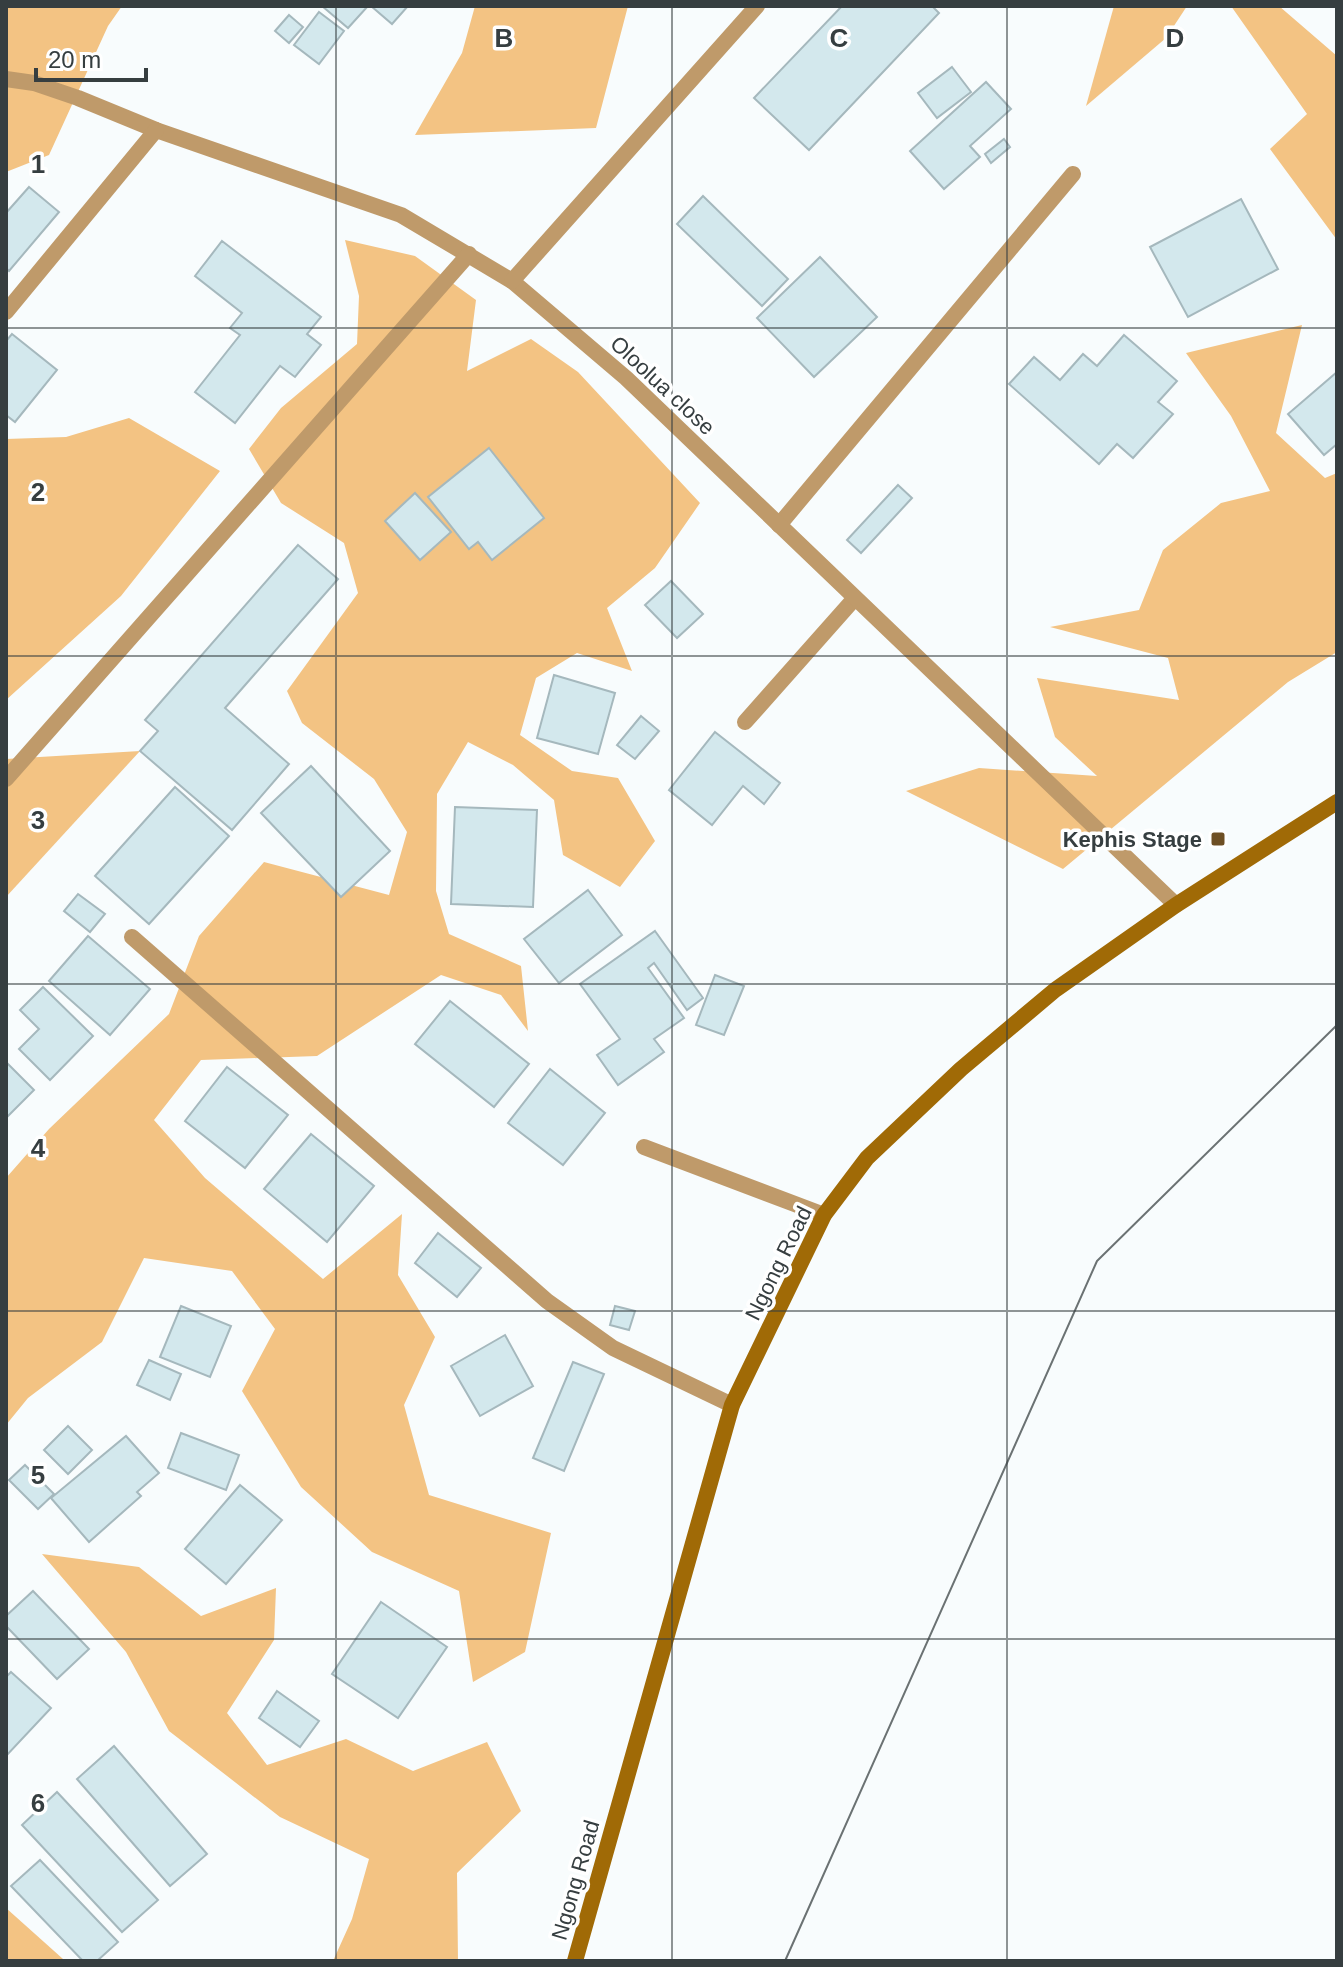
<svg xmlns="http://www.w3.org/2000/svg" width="1343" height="1967" font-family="Helvetica,sans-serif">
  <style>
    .green { fill: #f3c383 }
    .building { fill: #d3e8ed; stroke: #a5b8bd; stroke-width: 2 }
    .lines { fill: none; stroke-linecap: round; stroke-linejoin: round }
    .service { stroke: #bf9a6a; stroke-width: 16 }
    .minor { stroke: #bf9a6a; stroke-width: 16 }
    .secondary { stroke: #a06a06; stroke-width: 16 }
    .tram { stroke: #6b7273; stroke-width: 2 }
    .grid { fill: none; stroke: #363e40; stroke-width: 2; stroke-opacity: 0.55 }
    .poi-dot { fill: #6e4f24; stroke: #fff; stroke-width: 3 }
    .labels { text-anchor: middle; stroke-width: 7; stroke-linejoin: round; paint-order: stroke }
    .street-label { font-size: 22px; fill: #363e40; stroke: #fff }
    .poi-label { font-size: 22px; font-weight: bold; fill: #363e40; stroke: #fff; text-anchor: end }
    .grid-label { font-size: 26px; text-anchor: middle; font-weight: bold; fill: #363e40; stroke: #fff; stroke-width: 7; stroke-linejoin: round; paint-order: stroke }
  </style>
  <rect width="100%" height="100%" fill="#f8fcfd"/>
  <g class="green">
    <polygon points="6,6 122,6 108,26 49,155 6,172"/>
    <polygon points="475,6 628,6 596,128 415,135 462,53"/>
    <polygon points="1114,6 1187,6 1166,38 1086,106"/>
    <polygon points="1231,6 1279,6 1337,56 1337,240 1270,149 1307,114"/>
    <polygon points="345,240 415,256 476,300 467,371 531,339 578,372 700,503 655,568 607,608 632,671 577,653 536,678 520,735 572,771 618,778 655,841 620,887 563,855 554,800 513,765 468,742 437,794 436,891 449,934 521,966 528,1031 501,995 441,975 317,1056 201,1060 154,1120 205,1178 323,1279 402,1214 398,1275 435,1337 404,1405 429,1495 551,1533 525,1652 473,1682 459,1591 372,1552 301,1487 242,1391 275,1329 232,1271 144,1258 102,1342 28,1398 6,1425 6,1178 49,1129 169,1014 199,936 264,862 389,895 407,832 374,779 302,723 287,691 358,593 344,543 281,503 249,449 281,408 357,344 359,296"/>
    <polygon points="1302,325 1276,433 1325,478 1337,473 1337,652 1288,682 1063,869 906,791 979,768 1097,776 1055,737 1037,678 1179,700 1168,658 1050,627 1139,610 1163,550 1221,503 1270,491 1231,416 1186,353"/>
    <polygon points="129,418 220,471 121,596 6,700 6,439 66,437"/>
    <polygon points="140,751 6,897 6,759"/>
    <polygon points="42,1554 139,1567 201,1616 276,1588 274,1640 227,1713 267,1765 346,1739 413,1771 487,1742 521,1811 457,1873 458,1961 333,1961 352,1919 369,1859 280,1817 169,1731 126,1652"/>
    <polygon points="6,1908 63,1959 65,1961 6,1961"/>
  </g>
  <g class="building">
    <polygon points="322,6 368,6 348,28"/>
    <polygon points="371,6 408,6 392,24"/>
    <polygon points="842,6 932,6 939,13 809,150 754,98"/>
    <polygon points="319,12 344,31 319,64 294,45"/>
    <polygon points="289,15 303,27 289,43 275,31"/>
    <polygon points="952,67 971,92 937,118 918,93"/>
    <polygon points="986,82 1011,109 970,146 980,157 944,189 910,151"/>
    <polygon points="1004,139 1010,147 991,163 985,154"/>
    <polygon points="29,187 59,212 9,271 6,268 6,213"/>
    <polygon points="703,196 788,279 762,306 677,224"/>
    <polygon points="1241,199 1278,269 1188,317 1150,247"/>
    <polygon points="222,241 321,317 307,334 321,345 295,377 280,366 235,423 195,392 240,335 230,328 242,313 195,276"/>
    <polygon points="820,257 877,317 814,377 757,318"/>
    <polygon points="12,334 57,370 15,422 6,415 6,341"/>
    <polygon points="1124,335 1177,381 1158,402 1173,414 1133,458 1117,444 1099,464 1009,384 1034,357 1060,380 1083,354 1097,366"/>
    <polygon points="1337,372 1337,444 1324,455 1288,414"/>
    <polygon points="489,448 544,518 492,560 478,542 469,549 428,497"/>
    <polygon points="898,485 912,498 861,553 847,540"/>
    <polygon points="415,493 451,532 420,560 385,521"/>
    <polygon points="298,545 338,579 225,708 289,764 232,830 140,751 158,731 145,720"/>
    <polygon points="671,581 703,614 677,638 645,605"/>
    <polygon points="554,675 615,693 598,754 537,738"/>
    <polygon points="641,716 659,731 635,759 617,745"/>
    <polygon points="715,732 780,783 764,804 743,786 712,825 669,790"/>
    <polygon points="311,766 390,851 341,897 261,813"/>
    <polygon points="175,787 229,836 149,924 95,876"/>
    <polygon points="455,807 537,810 533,907 451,904"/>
    <polygon points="588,890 622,935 559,983 524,939"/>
    <polygon points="78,894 105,914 90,932 64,911"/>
    <polygon points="655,931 703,998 687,1010 654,963 648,968 684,1018 654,1039 664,1052 618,1085 597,1055 620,1039 580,984"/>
    <polygon points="88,936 150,989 110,1035 49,981"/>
    <polygon points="715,975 744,986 724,1035 696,1025"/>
    <polygon points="43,987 93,1036 50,1080 19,1049 39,1029 20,1010"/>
    <polygon points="450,1001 529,1064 494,1107 415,1044"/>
    <polygon points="6,1062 34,1090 6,1118"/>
    <polygon points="227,1067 288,1115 245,1168 185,1121"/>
    <polygon points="550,1069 605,1113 563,1165 508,1123"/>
    <polygon points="311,1134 374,1186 327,1242 264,1189"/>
    <polygon points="438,1233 481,1268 457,1297 415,1263"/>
    <polygon points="181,1306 231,1326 210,1377 160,1357"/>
    <polygon points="615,1306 635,1311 629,1330 610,1325"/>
    <polygon points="505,1335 533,1386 480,1416 451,1366"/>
    <polygon points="149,1360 181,1374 170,1400 137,1385"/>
    <polygon points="573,1362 604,1374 564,1471 533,1458"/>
    <polygon points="68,1426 92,1450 68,1474 44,1450"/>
    <polygon points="181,1433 239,1455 226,1490 168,1468"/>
    <polygon points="126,1436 159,1473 137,1492 141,1496 89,1542 51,1498"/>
    <polygon points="25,1465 54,1494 38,1509 9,1480"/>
    <polygon points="240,1485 282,1520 226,1584 185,1549"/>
    <polygon points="33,1591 89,1649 57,1679 6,1626 6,1616"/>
    <polygon points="381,1602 447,1647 398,1718 332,1674"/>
    <polygon points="11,1672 51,1708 6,1756 6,1677"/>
    <polygon points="277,1691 319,1721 300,1747 259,1718"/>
    <polygon points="114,1746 207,1854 170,1886 77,1779"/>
    <polygon points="57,1792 158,1900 122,1932 22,1825"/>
    <polygon points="40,1860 118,1942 97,1961 83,1961 11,1886"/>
  </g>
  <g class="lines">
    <g class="service">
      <polyline points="779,525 1073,174"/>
      <polyline points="745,722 855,598"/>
      <polyline points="644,1147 824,1215"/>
    </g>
    <g class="minor">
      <polyline points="6,79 34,83 78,98 156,130 401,215 512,281 626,378 1176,905"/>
      <polyline points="512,281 757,6"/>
      <polyline points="6,312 156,130"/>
      <polyline points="6,779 469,254"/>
      <polyline points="132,937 547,1301 613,1348 732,1405"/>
    </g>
    <polyline class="secondary" points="575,1961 732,1405 824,1215 867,1158 961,1069 1055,990 1176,905 1337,802"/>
    <polyline class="tram" points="785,1961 1097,1261 1337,1025"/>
  </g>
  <path class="grid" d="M336 6V1961M672 6V1961M1007 6V1961M6 328H1337M6 656H1337M6 984H1337M6 1311H1337M6 1639H1337"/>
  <rect class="poi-dot" x="1210" y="831" width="16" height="16" rx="4"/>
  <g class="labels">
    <g class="street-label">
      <text transform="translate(663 385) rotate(43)" y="8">Oloolua close</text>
      <text transform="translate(778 1263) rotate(-64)" y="8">Ngong Road</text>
      <text transform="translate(575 1880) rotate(-74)" y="8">Ngong Road</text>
    </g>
    <g class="poi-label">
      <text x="1202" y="847">Kephis Stage</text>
    </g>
  </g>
  <g class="grid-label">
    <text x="504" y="47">B</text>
    <text x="839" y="47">C</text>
    <text x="1175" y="47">D</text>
    <text x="38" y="173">1</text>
    <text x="38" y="501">2</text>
    <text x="38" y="829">3</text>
    <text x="38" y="1157">4</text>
    <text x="38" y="1484">5</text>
    <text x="38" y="1812">6</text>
  </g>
  <rect width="1343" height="1967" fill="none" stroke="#363e40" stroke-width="16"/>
  <path d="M36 68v12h110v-12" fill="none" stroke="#363e40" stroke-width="4"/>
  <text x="48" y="68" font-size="24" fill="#363e40" stroke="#ffffff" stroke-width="6" paint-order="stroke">20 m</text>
</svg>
